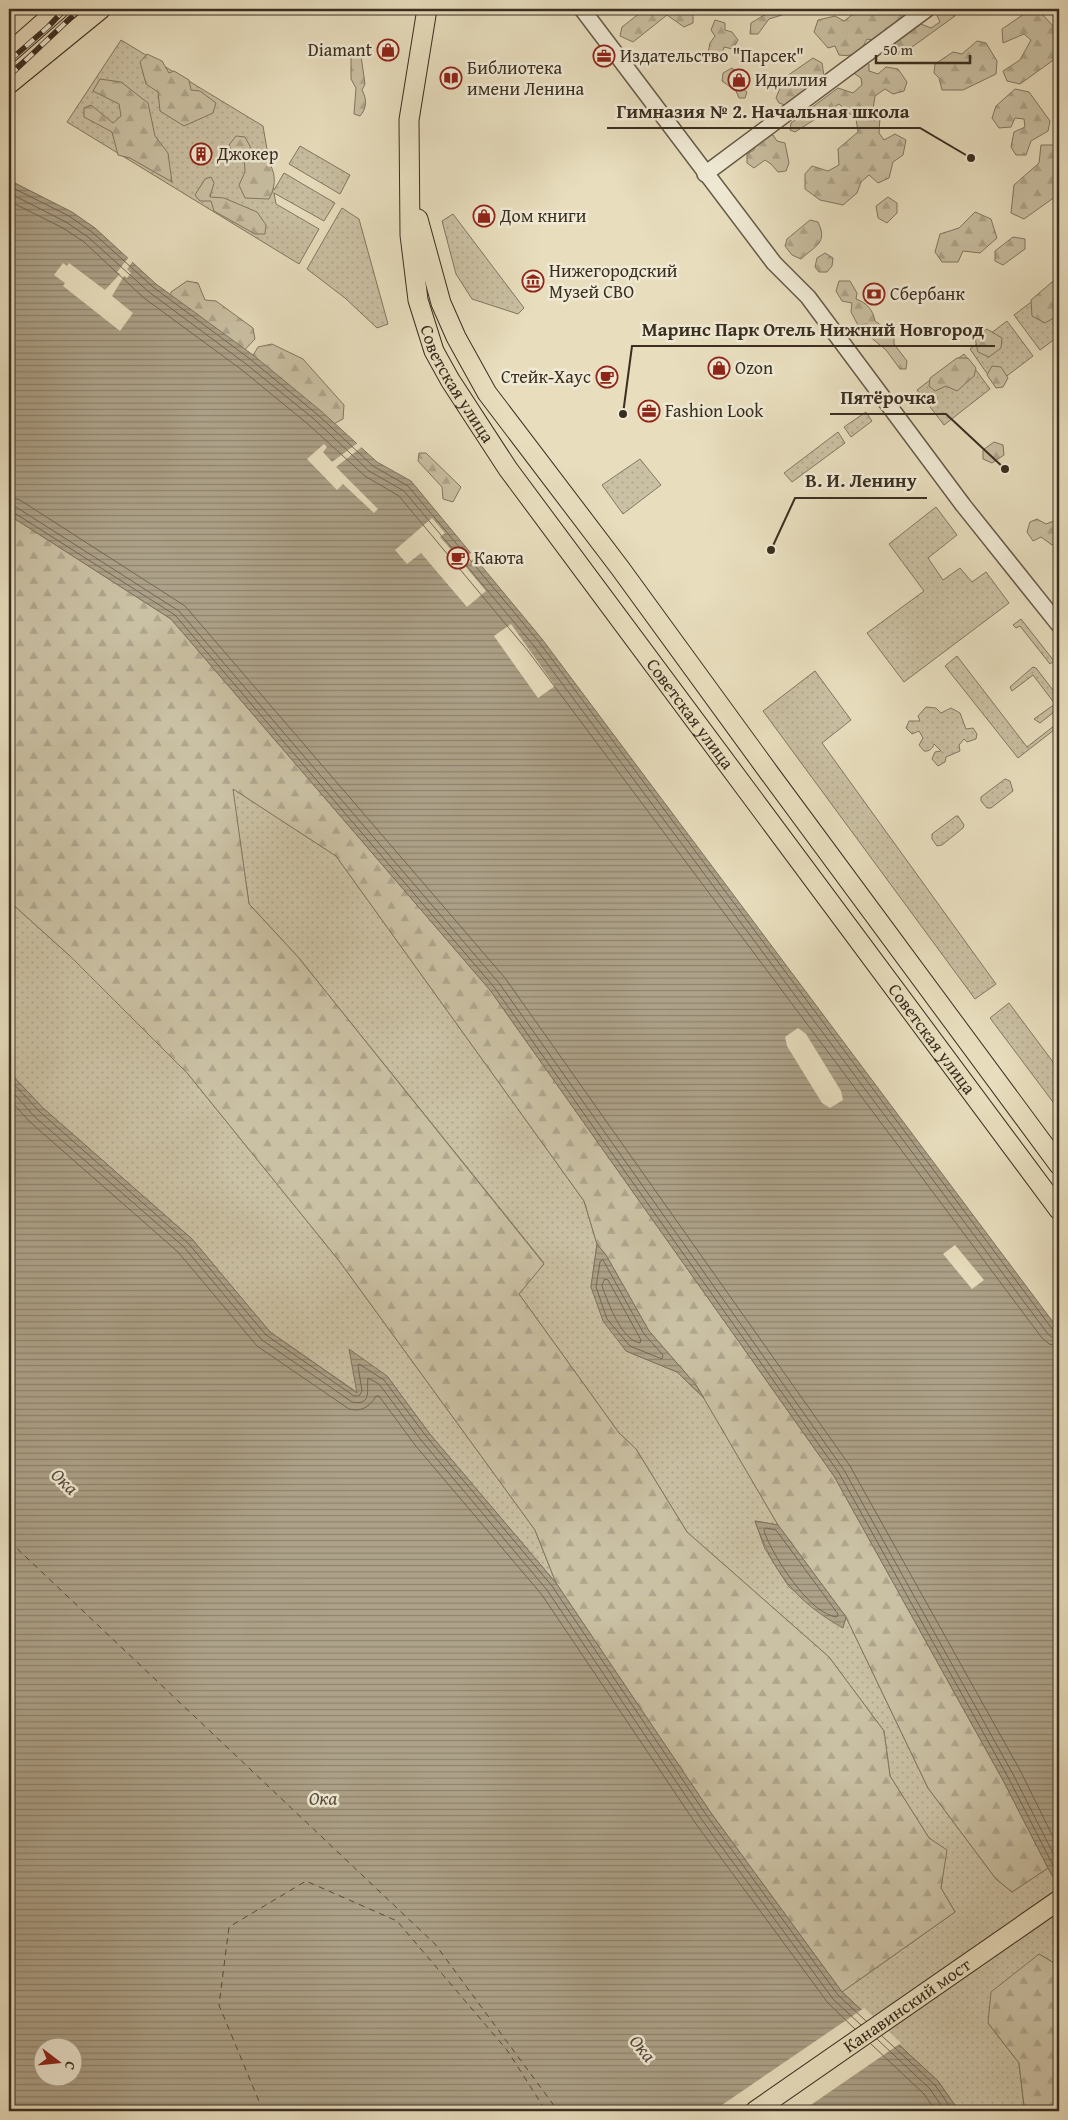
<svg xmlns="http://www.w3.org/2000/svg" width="1068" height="2120" font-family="'Gentium Book Plus',serif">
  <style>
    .grass { fill: url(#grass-dots); stroke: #827762 }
    .forest { fill: url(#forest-firs); stroke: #827762 }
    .water { fill: url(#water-rules); stroke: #7f745f; fill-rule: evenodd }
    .pier { fill: #e8debe }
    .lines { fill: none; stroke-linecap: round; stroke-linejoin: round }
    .shore { stroke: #746855; stroke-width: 1 }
    .ferry { stroke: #574b3b; stroke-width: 1; stroke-dasharray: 6 5; stroke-linecap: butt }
    .minor-casing { stroke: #665a48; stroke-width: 18 }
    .major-casing { stroke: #3a2e21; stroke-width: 21 }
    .minor { stroke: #f0ead5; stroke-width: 15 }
    .major { stroke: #e8debe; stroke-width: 19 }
    .rail-casing { stroke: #3a2e21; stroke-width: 5.5 }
    .rail { stroke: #f0ead5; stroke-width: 4; stroke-dasharray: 11; stroke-linecap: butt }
    .labels { text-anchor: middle; stroke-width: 5; stroke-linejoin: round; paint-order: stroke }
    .poi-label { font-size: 18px; fill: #3a2e21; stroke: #f0ead5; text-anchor: start }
    .street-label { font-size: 18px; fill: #3a2e21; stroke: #f0ead5 }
    .water-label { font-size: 19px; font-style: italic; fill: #574b3b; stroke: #f0ead5 }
    .leader { fill: none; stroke: #3a2e21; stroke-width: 2 }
    .callout-dot { fill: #3a2e21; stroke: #f0ead5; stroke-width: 2 }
    .callout-label { font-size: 19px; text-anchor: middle; font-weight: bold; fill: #3a2e21; stroke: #f0ead5; stroke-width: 5; stroke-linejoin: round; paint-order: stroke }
  </style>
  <defs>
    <pattern id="grass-dots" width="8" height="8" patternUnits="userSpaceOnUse" patternTransform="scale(1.25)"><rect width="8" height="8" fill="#cac0a3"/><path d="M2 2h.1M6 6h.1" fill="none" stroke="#aea58c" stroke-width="1.8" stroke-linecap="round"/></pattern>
    <pattern id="forest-firs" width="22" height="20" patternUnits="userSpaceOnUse" patternTransform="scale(1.25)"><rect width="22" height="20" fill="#cac0a3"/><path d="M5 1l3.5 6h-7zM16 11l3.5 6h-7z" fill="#aea58c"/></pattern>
    <pattern id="water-rules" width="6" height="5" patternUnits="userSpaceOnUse" patternTransform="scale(1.25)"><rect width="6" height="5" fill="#ada289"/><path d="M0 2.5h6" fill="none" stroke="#8e8470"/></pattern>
  </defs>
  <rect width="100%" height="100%" fill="#e8debe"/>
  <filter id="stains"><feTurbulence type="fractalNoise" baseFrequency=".004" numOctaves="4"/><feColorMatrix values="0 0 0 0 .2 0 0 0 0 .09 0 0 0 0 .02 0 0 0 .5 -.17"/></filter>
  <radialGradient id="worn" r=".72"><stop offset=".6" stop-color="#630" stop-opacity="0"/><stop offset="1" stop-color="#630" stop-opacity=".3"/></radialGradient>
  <g class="grass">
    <polygon points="121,40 263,126 274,190 284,173 335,203 324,221 274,193 276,204 319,229 299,264 67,122"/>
    <polygon points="300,146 350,175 340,194 289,164"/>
    <polygon points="342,208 359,219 388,324 377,328 345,298 307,269"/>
    <polygon points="453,214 524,308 518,314 472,299 456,274 442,221"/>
    <polygon points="1059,281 1059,336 1040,350 1014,315"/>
    <polygon points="1007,321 1033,356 995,385 970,349"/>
    <polygon points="964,354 990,389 944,425 917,390"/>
    <polygon points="866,412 872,421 851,437 844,427"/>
    <polygon points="838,432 845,443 792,482 784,473"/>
    <polygon points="640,459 661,485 623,514 602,485"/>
    <polygon points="936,507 957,535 928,558 943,580 960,568 972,582 986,572 1009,603 904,682 867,633 924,591 889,544"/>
    <polygon points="1021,619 1054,661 1050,664 1020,626 1016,628 1013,625"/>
    <polygon points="957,656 1027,747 1059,722 1059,726 1018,758 945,666"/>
    <polygon points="1033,667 1036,668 1059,698 1059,708 1040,723 1034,719 1055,704 1033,675 1012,691 1010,687"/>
    <polygon points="815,671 851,720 822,743 996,984 975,999 763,711"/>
    <path d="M926 707 936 708 941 713 951 708 960 713 966 729 973 728 977 734 976 739 967 742 964 739 959 745 960 751 946 757 945 762 938 766 932 759 935 752 941 751 934 744C933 748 929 752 924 751L919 745 923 738 919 731 912 734 906 728 909 721H920L918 716Z"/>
    <polygon points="1005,779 1010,781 1013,791 991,808 987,808 981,801 981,797"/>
    <polygon points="232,788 336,856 584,1201 597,1244 591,1287 626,1351 677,1372 704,1398 778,1525 755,1521 765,1549 789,1587 843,1627 846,1617 928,1788 996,1879 1012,1892 1048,1868 1059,1887 1059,1966 1039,1954 988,2023 1019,2063 1024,2106 1027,2111 959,2111 938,2081 842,1992 955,1912 941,1888 946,1850 929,1838 890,1776 884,1731 829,1657 687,1532 636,1449 619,1433 519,1294 544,1263 298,957 249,904"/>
    <polygon points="956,816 958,816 964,825 963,828 942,845 937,846 932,839 932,834"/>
    <polygon points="9,901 70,956 188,1074 340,1262 535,1530 556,1583 429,1433 387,1376 358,1393 270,1332 192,1239 43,1108 9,1072"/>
    <polygon points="1009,1003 1059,1070 1059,1110 990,1018"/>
  </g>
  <g class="forest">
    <polygon points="645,9 693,9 693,23 684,27 667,15 633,42 620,36 622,27"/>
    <polygon points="770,9 790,9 782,15 769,19 758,34 750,34 751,23 766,14"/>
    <path d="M879 9H912L908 19 880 41 867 39C860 53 854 57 839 55L835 46 828 48 814 32 818 20 835 16 844 21 856 12 875 13Z"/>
    <polygon points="941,9 953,9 955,16 901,55 895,52 895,43 921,24 931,28 940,22 936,13"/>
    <polygon points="1027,12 1040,12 1055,28 1059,25 1059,56 1020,84 1007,81 1003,71 1020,60 1031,40 1024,34 1003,43 1002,29"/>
    <polygon points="715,20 725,23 725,30 732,32 738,40 733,49 724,47 722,54 715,57 708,53 710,43 715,36 711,30"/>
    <polygon points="977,41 986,43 997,61 996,74 963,90 942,90 939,78 934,73 935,64 953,52 962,54"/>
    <path d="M353 53 361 56 365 84 362 90C367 99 367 108 360 116L354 114 356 88 351 79V56Z"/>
    <polygon points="147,54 162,61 169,73 174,71 189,80 191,90 200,91 216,103 213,113 184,126 160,111 158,92 146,84 140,62"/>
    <polygon points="813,58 822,63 824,76 788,106 779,103 776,98 784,78"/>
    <polygon points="862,61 869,64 869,71 878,74 886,67 898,69 907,82 904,91 893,94 885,89 875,96 873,109 880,117 879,133 884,140 895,134 906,140 903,155 893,162 889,178 878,183 869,175 861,182 857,193 843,205 820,200 805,189 805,174 812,166 828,171 839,165 838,149 858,132 856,119 839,104 795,132 790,130 791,123 838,88 853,93 862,85 861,78 855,74 856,67"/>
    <polygon points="732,68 739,74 741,87 747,92 745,98 739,98 736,91 722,81 723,73"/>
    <polygon points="100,79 121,82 148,103 155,136 168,153 172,182 130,158 118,155 112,132 84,117 84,108 91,105 113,123 121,116 119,104 93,91"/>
    <polygon points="1015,89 1029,92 1050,121 1048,131 1031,141 1026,155 1016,155 1011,147 1014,132 1025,127 1024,119 1015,118 1011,127 999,128 992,118 996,106"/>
    <polygon points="764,134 773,135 777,141 785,143 789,163 786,171 778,172 771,164 765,160 754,168 747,163 747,154 754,150 756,143"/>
    <path d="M236 136 245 137 252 150 261 151C274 167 279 180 269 199L245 198 239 185 245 172 244 153 234 155 229 145Z"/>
    <polygon points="1041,145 1056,145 1059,147 1059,194 1024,219 1011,213 1014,185 1039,163"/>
    <polygon points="211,177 214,183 210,197 224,198 257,212 266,225 265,234 255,234 214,211 211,201 200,201 195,195 205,179"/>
    <polygon points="888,197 897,203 897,213 887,223 878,218 876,206"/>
    <polygon points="975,212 991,219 997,238 980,253 963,251 958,262 942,262 935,252 940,234 959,228"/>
    <path d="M810 220 818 222C828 243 816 245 801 259L792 255 785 246 787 239Z"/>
    <polygon points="1013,237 1025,239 1025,249 1003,265 995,261 995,251"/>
    <polygon points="825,253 833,258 832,266 827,272 819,272 815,267 817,258"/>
    <polygon points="1059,276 1059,315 1045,323 1032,316 1031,300"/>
    <polygon points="187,281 198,283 205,300 216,301 253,328 255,339 237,358 168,310 171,292"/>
    <path d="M839 281H850L857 293 856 299C867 303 873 310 875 321L894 335V344L907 361 906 369H900L886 350 869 336 867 324 858 325 851 312 852 303 842 301 836 291Z"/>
    <polygon points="987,329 1002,338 1001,348 989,357 978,352 975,338"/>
    <polygon points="272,344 303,359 344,405 343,419 326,428 246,367 258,347"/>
    <polygon points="957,358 968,358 976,368 974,376 957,391 946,386 935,391 929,386 930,378"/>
    <polygon points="992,366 1001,367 1008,378 1003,387 996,388 987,375"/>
    <polygon points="994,442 1003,445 1004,455 992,463 983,459 983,450"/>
    <polygon points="419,453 426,453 461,487 453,502 443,499 442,487 418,461"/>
    <polygon points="9,515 171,619 490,990 834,1476 1004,1782 1048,1868 1012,1892 996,1879 928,1788 846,1617 778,1525 696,1385 649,1331 606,1255 597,1244 584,1201 336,856 233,789 249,904 298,957 544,1264 519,1294 619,1433 636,1449 687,1532 829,1657 884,1731 890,1776 929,1838 947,1850 941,1888 955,1912 842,1992 711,1813 556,1583 535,1530 340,1262 188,1074 70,956 9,901"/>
    <polygon points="1037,519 1046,524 1059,519 1059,539 1052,545 1041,537 1033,541 1027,532 1030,522"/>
    <polygon points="1039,1954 1059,1966 1059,2111 1027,2111 1024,2106 1019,2063 988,2023 991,1992"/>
  </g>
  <g class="water">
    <polygon points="9,180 72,212 95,228 156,284 253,355 321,411 377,462 411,481 542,639 1059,1330 1059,1887 1048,1868 1004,1782 834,1476 490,990 171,619 9,515"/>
    <path d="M9 1072 43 1108 192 1239 270 1332 357 1393 349 1349 387 1376 429 1433 556 1583 711 1813 842 1992 938 2081 959 2111H9ZM42 2048H72V2078H42Z"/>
    <polygon points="597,1244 606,1255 649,1331 696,1385 704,1398 677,1372 626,1351 603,1321 591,1287"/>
    <path d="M755 1521 778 1525 846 1617 843 1628C795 1601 773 1572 755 1521Z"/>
  </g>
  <g class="pier">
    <polygon points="129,257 133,261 127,269 131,273 127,278 124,276 112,296 133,313 120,331 63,286 65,283 54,275 63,263 67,266 69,263 105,290 120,274 117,272"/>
    <polygon points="359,442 363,446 336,467 378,509 374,513 343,484 337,490 307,459 324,444 327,447 323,452 332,462"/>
    <polygon points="432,518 445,533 440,537 461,561 473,551 477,556 465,566 486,591 467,607 421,553 407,564 395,550"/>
    <polygon points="511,624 555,686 538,698 494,636"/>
    <polygon points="798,1028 806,1034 841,1091 843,1100 830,1108 822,1103 787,1046 785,1037"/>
    <polygon points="955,1245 984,1280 972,1289 943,1254"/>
    <polygon points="864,2008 901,2043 802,2111 713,2111"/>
  </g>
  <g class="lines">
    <g class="shore">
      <polyline points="9,186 69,216 92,232 153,287 250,359 318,415 373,466 408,486 539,642 1053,1330 1059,1333"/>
      <polyline points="9,193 66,222 88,237 149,292 246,364 314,419 369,471 404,491 534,646 1048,1334 1053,1338 1059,1339"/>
      <polyline points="9,201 63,228 84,242 144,298 242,370 309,425 365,476 399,496 528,651 1042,1338 1049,1344 1059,1346"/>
      <polyline points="9,497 20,500 185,606 505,978 850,1466 1021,1772 1059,1849"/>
      <polyline points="9,505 16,507 179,611 499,983 844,1470 1014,1776 1059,1865"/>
      <polyline points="9,511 13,512 175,615 494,987 839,1473 1009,1779 1059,1877"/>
      <polyline points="9,1079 40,1112 188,1243 266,1335 354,1396 359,1396 362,1391 358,1366 359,1364 384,1380 426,1436 552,1586 707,1816 838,1995 866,2021"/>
      <path d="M9 1088 35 1117 184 1247 262 1340 352 1402C373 1406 366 1389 368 1378L379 1384 421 1440 547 1590 702 1820 833 1999 861 2025"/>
      <path d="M9 1099 30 1122 178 1252 257 1346 349 1409C361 1412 370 1407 376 1396H379L415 1445 542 1595 696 1824 828 2003 855 2029"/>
      <polygon points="603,1260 644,1334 663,1355 662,1359 630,1346 607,1319 596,1287 600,1262"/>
      <path d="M605 1279 608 1280 641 1340 640 1343C621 1340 608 1302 602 1286Z"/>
      <path d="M766 1528 776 1530 838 1614 837 1617C810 1615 772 1555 764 1531Z"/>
      <polyline points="882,2036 935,2085 953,2111"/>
      <polyline points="877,2039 930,2089 945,2111"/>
      <polyline points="871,2044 924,2094 936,2111"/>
    </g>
    <g class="ferry">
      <polyline points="9,1541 435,1944 558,2111"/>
      <polyline points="263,2111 219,2005 229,1927 306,1881 397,1921 507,2050 546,2111"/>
    </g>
    <g class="minor-casing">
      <g id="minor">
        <polyline points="582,9 774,263 808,297 963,505 1059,625"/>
        <polyline points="705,174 927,9"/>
      </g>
    </g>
    <g class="major-casing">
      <g id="major">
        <path id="s1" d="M427 9 409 120 410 235 418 300 434 351 450 380 508 469 1059 1210"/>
        <polyline points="9,53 59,9"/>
        <polyline points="9,84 101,9"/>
        <polyline points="418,219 441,303 456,337 487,393 620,568 770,774 1059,1165"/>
        <path id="s2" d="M755 2111 1059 1900"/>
      </g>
    </g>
    <use href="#minor" class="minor"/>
    <use href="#major" class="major"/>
    <g class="rail-casing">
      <g id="rail">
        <polyline points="9,61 49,26 65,9"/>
        <polyline points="9,76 80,9"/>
      </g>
    </g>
    <use href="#rail" class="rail"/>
  </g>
  <defs>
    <g id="shop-ring" transform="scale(1.125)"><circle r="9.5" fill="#f0ead5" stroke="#8f2418" stroke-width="1.5"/><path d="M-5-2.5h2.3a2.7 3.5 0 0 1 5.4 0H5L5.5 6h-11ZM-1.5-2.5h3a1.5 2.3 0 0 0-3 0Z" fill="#8f2418"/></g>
    <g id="office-ring" transform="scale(1.125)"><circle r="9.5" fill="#f0ead5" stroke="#8f2418" stroke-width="1.5"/><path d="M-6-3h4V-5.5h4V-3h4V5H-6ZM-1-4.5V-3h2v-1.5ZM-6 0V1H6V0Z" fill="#8f2418"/></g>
    <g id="library-ring" transform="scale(1.125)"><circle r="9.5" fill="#f0ead5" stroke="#8f2418" stroke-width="1.5"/><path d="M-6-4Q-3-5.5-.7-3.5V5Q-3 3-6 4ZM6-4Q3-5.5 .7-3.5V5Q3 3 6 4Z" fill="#8f2418"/></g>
    <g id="building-ring" transform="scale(1.125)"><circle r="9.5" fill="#f0ead5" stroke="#8f2418" stroke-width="1.5"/><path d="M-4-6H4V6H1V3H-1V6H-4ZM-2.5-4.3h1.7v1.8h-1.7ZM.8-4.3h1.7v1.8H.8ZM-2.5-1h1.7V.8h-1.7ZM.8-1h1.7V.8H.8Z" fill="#8f2418"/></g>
    <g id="museum-ring" transform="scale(1.125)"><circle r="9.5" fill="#f0ead5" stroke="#8f2418" stroke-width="1.5"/><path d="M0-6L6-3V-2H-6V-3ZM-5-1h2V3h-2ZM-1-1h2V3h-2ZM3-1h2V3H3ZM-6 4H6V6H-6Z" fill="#8f2418"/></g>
    <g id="bank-ring" transform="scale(1.125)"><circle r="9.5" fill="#f0ead5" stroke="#8f2418" stroke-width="1.5"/><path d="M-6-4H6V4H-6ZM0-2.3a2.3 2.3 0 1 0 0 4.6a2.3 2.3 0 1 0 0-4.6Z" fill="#8f2418"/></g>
    <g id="cafe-ring" transform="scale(1.125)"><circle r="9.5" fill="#f0ead5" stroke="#8f2418" stroke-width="1.5"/><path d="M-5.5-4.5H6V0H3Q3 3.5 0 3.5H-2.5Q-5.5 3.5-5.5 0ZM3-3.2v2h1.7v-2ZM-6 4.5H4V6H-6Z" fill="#8f2418"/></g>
  </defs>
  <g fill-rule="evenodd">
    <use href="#shop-ring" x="388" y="50"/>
    <use href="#office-ring" x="604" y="56"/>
    <use href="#library-ring" x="451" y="78"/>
    <use href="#shop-ring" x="739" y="80"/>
    <use href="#building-ring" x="201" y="154"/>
    <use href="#shop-ring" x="484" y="216"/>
    <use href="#museum-ring" x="533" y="281"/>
    <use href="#bank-ring" x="874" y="294"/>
    <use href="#shop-ring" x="719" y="368"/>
    <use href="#cafe-ring" x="607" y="377"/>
    <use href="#office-ring" x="649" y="411"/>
    <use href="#cafe-ring" x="458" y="558"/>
  </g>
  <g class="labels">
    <g class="poi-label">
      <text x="372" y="56" text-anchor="end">Diamant</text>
      <text x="620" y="62">Издательство "Парсек"</text>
      <text x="467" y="74">Библиотека<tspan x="467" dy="21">имени Ленина</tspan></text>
      <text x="755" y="86">Идиллия</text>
      <text x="217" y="160">Джокер</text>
      <text x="500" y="222">Дом книги</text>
      <text x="549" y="277">Нижегородский<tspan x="549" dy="21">Музей СВО</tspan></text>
      <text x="890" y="300">Сбербанк</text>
      <text x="735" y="374">Ozon</text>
      <text x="591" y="383" text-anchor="end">Стейк-Хаус</text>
      <text x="665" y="417">Fashion Look</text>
      <text x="474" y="564">Каюта</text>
    </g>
    <g class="street-label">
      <text dy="6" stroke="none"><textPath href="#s1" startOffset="386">Советская улица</textPath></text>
      <text dy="6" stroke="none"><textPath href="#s1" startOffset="791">Советская улица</textPath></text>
      <text dy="6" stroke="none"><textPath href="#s1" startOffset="1196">Советская улица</textPath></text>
      <text dy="6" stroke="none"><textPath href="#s2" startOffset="185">Канавинский мост</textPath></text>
    </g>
    <g class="water-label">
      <text transform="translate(65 1481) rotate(43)" y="7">Ока</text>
      <text x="323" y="1805">Ока</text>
      <text transform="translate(643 2048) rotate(50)" y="7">Ока</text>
    </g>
  </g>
  <path class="leader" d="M971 158L920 128H607M623 414L632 346H995M1005 469L946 414H830M771 550L795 498H927"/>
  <g class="callout-dot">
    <circle cx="971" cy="158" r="5"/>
    <circle cx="623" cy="414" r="5"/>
    <circle cx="1005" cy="469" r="5"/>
    <circle cx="771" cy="550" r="5"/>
  </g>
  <g class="callout-label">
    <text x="763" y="118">Гимназия № 2. Начальная школа</text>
    <text x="813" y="336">Маринс Парк Отель Нижний Новгород</text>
    <text x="888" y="404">Пятёрочка</text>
    <text x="861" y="487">В. И. Ленину</text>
  </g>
  <rect width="1068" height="2120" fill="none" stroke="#e8debe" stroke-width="30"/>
  <rect x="10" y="10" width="1048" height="2100" fill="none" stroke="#3a2e21" stroke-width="2.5"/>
  <rect x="15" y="15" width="1038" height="2090" fill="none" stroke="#3a2e21"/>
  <g transform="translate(58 2062) rotate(106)"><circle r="24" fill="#f0ead5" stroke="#a79f8d"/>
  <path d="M0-4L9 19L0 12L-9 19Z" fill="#8f2418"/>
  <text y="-8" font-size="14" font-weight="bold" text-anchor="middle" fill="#3a2e21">С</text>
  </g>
  <path d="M876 55v8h94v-8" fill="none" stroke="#3a2e21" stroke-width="2.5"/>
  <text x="883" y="55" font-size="15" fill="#3a2e21" stroke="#f0ead5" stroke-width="4" paint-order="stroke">50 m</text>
  <rect width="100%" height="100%" filter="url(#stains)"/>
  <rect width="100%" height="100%" fill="url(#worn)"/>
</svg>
